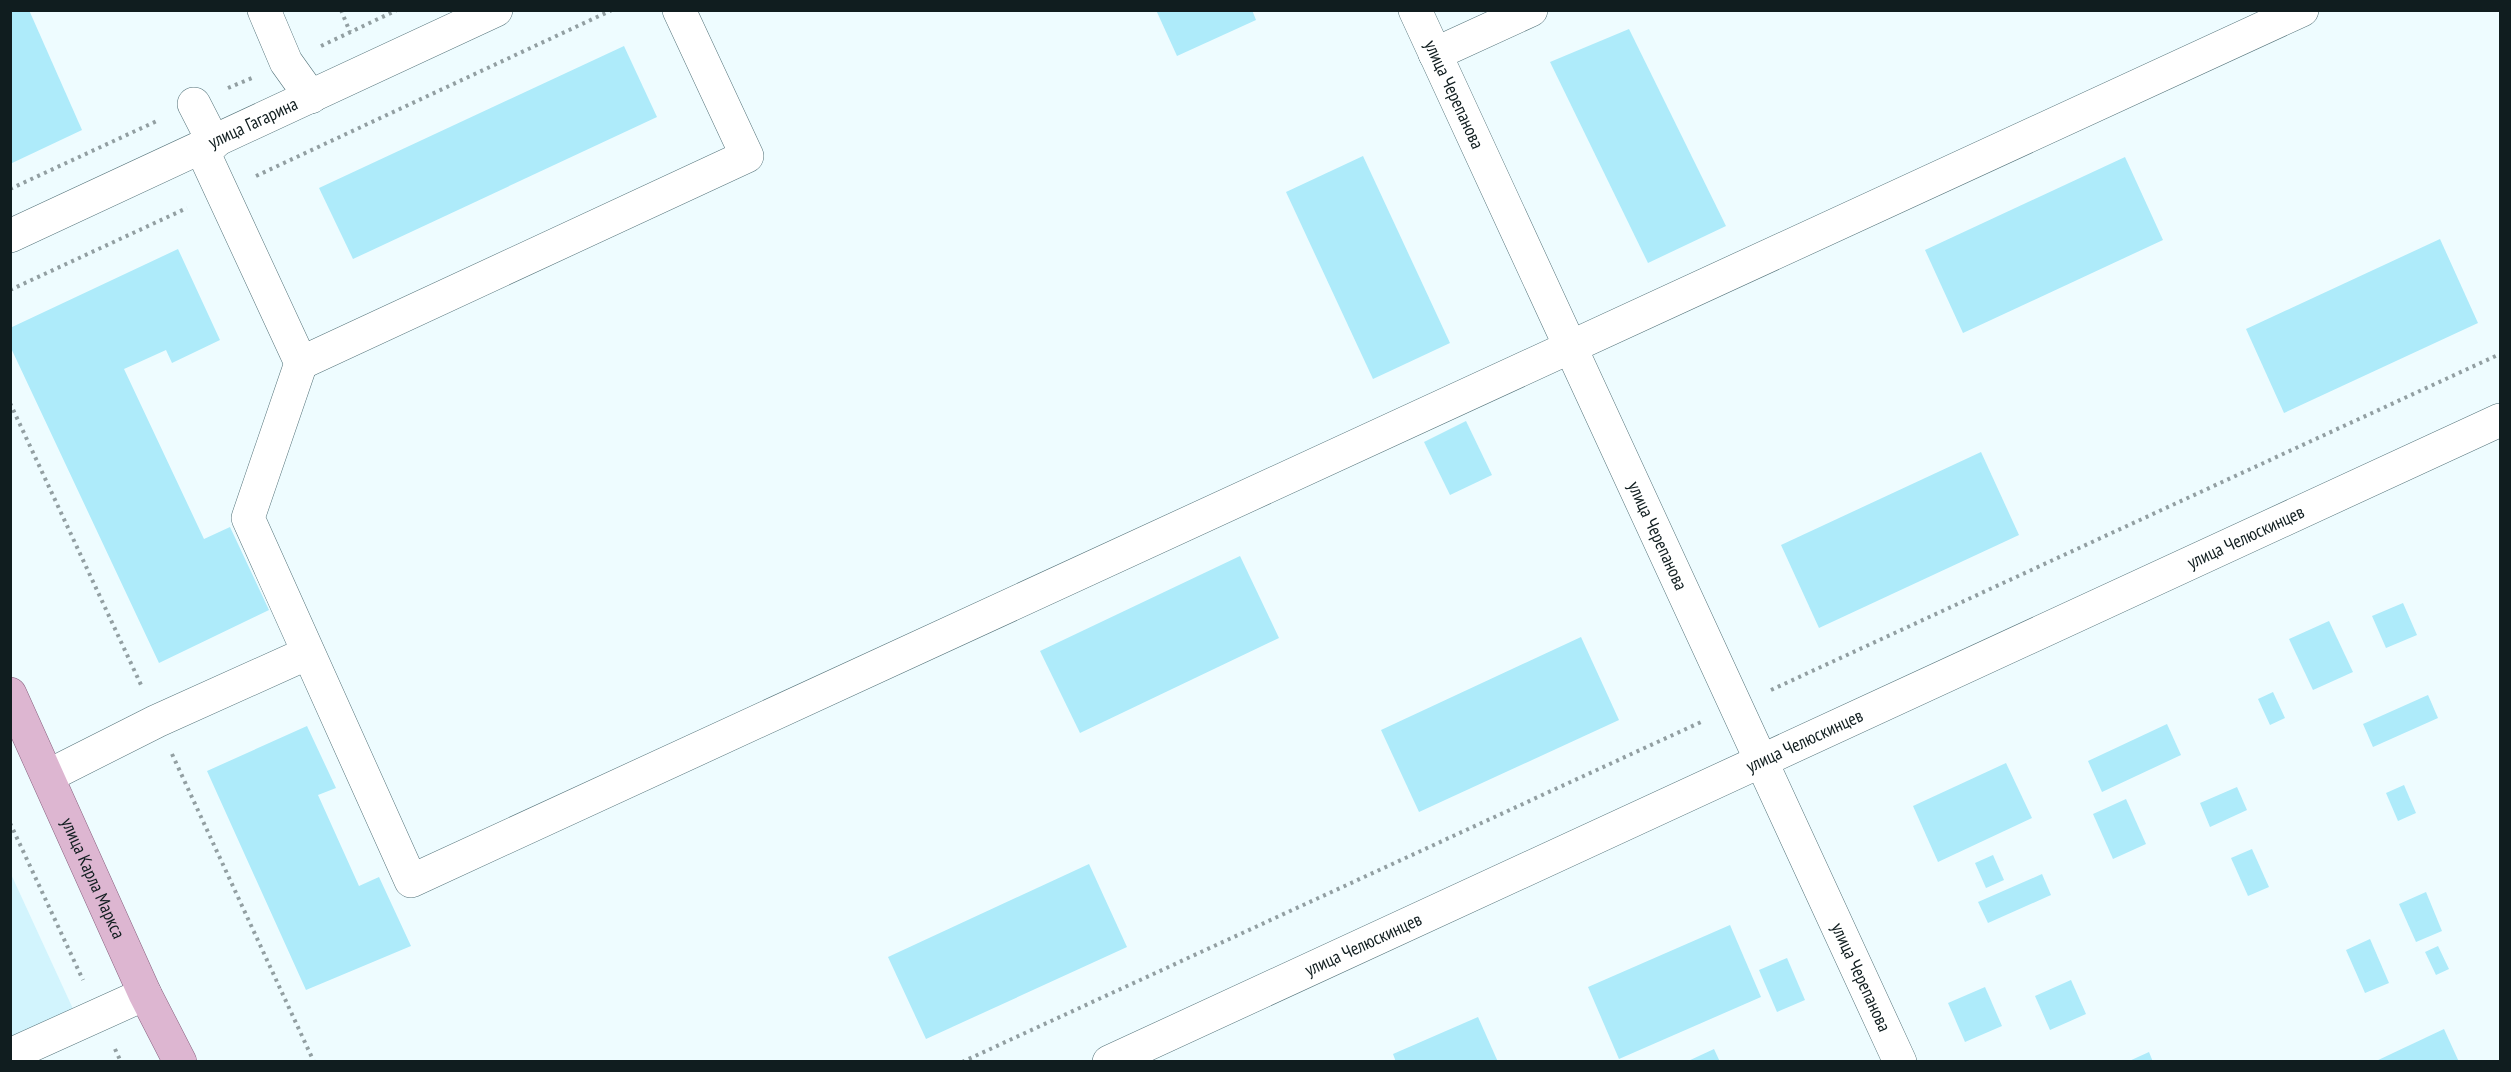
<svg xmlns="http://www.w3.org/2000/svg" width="2511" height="1072" font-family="'PT Sans Narrow',sans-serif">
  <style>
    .built { fill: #d2f4fd }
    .building { fill: #aeebfa }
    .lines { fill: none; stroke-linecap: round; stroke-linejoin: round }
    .minor-casing { stroke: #54737a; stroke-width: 34 }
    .major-casing { stroke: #87617f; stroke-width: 34 }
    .path { stroke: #929fa2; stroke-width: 4; stroke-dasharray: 3 4.5; stroke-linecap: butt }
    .minor { stroke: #fff; stroke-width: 33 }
    .major { stroke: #ddb6d1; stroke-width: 33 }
    .labels { text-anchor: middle; stroke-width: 5; stroke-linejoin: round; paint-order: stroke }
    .street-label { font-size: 18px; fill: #101d1f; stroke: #eefcff }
  </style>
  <rect width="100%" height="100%" fill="#eefcff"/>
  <polygon class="built" points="10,872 74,1011 10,1040"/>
  <g class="building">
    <polygon points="10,10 29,10 82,130 10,164"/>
    <polygon points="1156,10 1252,10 1256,20 1177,56"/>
    <polygon points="1629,29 1726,226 1648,263 1550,62"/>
    <polygon points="624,46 657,117 353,259 319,188"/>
    <polygon points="1363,156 1450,343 1373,379 1286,192"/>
    <polygon points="2125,157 2163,240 1963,333 1925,250"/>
    <polygon points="2440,239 2478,323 2284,413 2246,329"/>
    <polygon points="178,249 220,340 172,363 166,350 124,369 204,539 230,527 269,610 159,663 10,346 10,328"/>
    <polygon points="1466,421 1492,475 1450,495 1424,442"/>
    <polygon points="1981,452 2019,535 1819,628 1781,545"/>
    <polygon points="1240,556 1279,638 1080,733 1040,651"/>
    <polygon points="2403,603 2417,635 2386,648 2372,616"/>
    <polygon points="2329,621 2353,672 2313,690 2289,639"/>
    <polygon points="1581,637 1619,720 1419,812 1381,730"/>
    <polygon points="2273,692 2285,718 2270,725 2258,699"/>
    <polygon points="2428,695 2438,718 2373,747 2363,724"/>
    <polygon points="2167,724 2181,755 2102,792 2088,761"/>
    <polygon points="307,726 336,788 318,795 359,886 379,877 411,946 306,990 207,771"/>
    <polygon points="2006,763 2032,818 1938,862 1913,806"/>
    <polygon points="2404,785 2416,813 2398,821 2386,793"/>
    <polygon points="2237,787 2247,810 2210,827 2200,803"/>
    <polygon points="2126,799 2146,844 2113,859 2093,814"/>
    <polygon points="2252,849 2269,887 2248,896 2231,858"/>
    <polygon points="1993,855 2004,880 1986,888 1975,863"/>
    <polygon points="1089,864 1127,947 926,1039 888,957"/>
    <polygon points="2042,874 2051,895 1988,923 1978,902"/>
    <polygon points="2426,892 2442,931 2416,942 2399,904"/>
    <polygon points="1730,925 1761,997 1619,1059 1588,987"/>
    <polygon points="2370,939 2389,983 2365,993 2346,950"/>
    <polygon points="2438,946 2449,969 2436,975 2425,952"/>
    <polygon points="1787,958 1805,1000 1777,1012 1759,970"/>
    <polygon points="2071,980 2086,1014 2050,1030 2035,996"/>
    <polygon points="1985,987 2002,1026 1965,1042 1948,1003"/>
    <polygon points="1478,1017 1498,1062 1396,1062 1393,1054"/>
    <polygon points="2444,1029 2459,1062 2374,1062"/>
    <polygon points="1714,1049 1720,1062 1686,1062"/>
    <polygon points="2149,1052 2153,1062 2127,1062"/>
  </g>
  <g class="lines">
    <g class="minor-casing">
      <g id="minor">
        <polyline points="264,10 286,62 311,97"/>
        <path id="s1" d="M1415 10 1900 1062"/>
        <polyline points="1435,54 1531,10"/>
        <polyline points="194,104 214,143"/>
        <polyline points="201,147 301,363 747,156 679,10"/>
        <path id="s2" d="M10 236 496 10"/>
        <polyline points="301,363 248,518 411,881 2302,10"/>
        <polyline points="48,776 157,721 308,653"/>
        <polyline points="10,1055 145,994"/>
        <path id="s3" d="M1109 1062 2500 420"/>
      </g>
    </g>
    <g class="major-casing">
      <g id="major">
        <path id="s4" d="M10 694 145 994 180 1062"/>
      </g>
    </g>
    <g class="path">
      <polyline points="341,10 350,32"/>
      <polyline points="321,46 397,10"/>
      <polyline points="228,88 252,78"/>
      <polyline points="256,176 612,10"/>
      <polyline points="10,189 159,120"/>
      <polyline points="10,290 187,208"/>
      <polyline points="10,403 142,687"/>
      <polyline points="1771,690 2500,354"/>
      <polyline points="172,754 314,1062"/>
      <polyline points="10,823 83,980"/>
      <polyline points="115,1049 121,1062"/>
      <polyline points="962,1062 1701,722"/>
    </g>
    <use href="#minor" class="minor"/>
    <use href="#major" class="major"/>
  </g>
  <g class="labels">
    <g class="street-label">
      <text dy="6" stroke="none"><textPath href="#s1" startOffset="93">улица Черепанова</textPath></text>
      <text dy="6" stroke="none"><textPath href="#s2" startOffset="268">улица Гагарина</textPath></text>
      <text dy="6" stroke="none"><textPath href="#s1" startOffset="579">улица Черепанова</textPath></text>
      <text dy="6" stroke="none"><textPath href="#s3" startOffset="1252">улица Челюскинцев</textPath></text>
      <text dy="6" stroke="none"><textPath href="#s3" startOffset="766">улица Челюскинцев</textPath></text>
      <text dy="6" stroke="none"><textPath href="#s4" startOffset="202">улица Карла Маркса</textPath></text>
      <text dy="6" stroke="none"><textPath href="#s3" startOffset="280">улица Челюскинцев</textPath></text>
      <text dy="6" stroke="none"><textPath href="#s1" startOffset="1065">улица Черепанова</textPath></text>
    </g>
  </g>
  <rect width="2511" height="1072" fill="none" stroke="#101d1f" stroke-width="24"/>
</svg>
